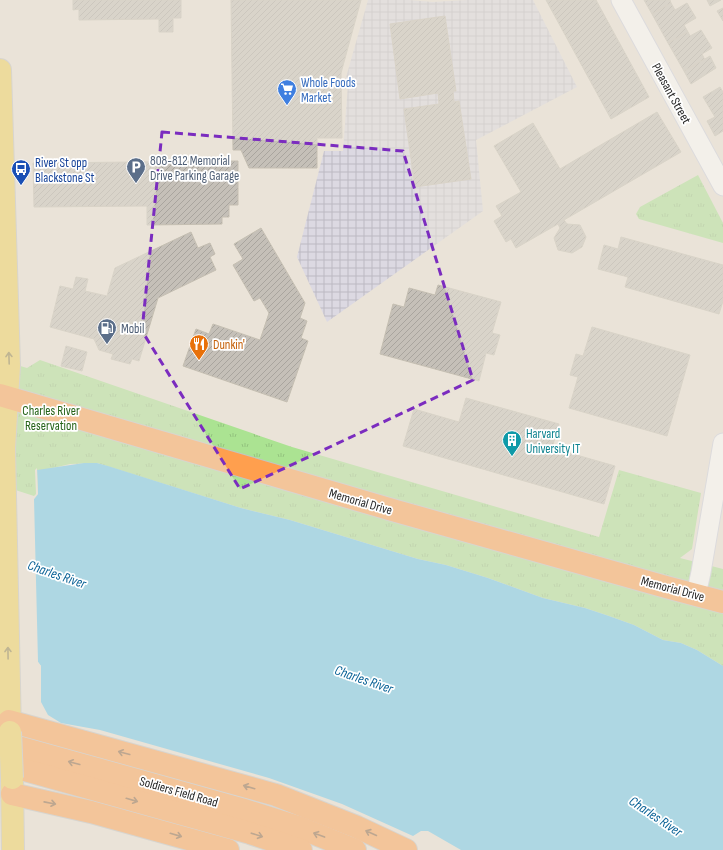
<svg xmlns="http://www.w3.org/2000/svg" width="723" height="850" font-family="'Sofia Sans Condensed',sans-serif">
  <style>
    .industrial { fill: url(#industrial-grid) }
    .grass { fill: url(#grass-tufts) }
    .water { fill: #67c8f0 }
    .pier { fill: #eae3d8 }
    .building { fill: url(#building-hatch); stroke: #c5bfb2 }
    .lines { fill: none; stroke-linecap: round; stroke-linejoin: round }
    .minor-casing { stroke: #cdd0e1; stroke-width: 21 }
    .major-casing { stroke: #c3c3c3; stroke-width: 24 }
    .highway-casing { stroke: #c3c3c3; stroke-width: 24 }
    .minor { stroke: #fff; stroke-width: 19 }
    .major { stroke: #f2d154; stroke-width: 22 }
    .highway { stroke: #ff9f4e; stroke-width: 22 }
    .major-bridge-casing { stroke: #c3c3c3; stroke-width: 24; stroke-linecap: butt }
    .major-bridge { stroke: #f2d154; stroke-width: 22 }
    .oneway { stroke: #8c7c3e }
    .oneway2 { stroke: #885d39 }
    .marked { fill: none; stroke: #7b2cbf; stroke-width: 3; stroke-dasharray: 8 5; stroke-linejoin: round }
    .labels { text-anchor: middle; stroke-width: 3.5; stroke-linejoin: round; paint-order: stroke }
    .shop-label { font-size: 13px; fill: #366cbe; stroke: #fff; text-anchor: start }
    .street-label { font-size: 13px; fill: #272727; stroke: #fff }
    .service-label { font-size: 13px; fill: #4e5e75; stroke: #fff; text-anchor: start }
    .transit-label { font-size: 13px; fill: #164399; stroke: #fff; text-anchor: start }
    .food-label { font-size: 13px; fill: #c56008; stroke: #fff; text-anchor: start }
    .park-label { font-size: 13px; fill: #256318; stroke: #fff }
    .culture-label { font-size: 13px; fill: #0d838f; stroke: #fff; text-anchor: start }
    .water-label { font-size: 14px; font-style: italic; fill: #0b6397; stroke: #fff }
  </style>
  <defs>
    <pattern id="industrial-grid" width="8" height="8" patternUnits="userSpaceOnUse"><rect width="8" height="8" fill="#dcd9e2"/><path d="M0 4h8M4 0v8" fill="none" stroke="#bdbac2"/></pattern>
    <pattern id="grass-tufts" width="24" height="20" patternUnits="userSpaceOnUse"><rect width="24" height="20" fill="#abe392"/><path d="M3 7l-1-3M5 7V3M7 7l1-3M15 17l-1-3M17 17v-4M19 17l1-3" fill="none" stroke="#93c37e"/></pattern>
    <pattern id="building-hatch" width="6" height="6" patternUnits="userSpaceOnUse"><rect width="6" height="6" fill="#c5c0b8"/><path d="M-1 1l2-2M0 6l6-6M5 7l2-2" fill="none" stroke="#a9a59e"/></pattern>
  </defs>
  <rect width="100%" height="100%" fill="#eae3d8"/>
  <polygon class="industrial" points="368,0 409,0 433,2 467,0 533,0 577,87 476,140 483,211 327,322 297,257 324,151 343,151 348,84 345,81"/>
  <g class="grass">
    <polygon points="698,175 723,223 723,243 639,219 636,214 640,207"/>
    <polygon points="0,360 27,368 40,360 292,447 599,537 619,470 701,493 692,549 680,558 723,569 723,666 697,650 681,643 663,640 634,625 609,616 585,608 543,598 488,578 446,565 418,559 290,520 241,508 97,463 70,464 49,469 38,494 34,499 0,487"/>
  </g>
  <polygon class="water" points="84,463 97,463 108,466 241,508 290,520 418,559 446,565 488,578 543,598 585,608 609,616 634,625 663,640 681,643 697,650 723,666 723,850 461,850 428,831 421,831 413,836 342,804 269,778 100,730 61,723 48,715 41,702 41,666 38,662 0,650 34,499 38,494 37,470"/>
  <polygon class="pier" points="37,468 38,494 34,499 38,662 41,666 41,702 39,701 39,666 37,664 0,652 0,485 34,496 36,494 35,470"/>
  <g class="building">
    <polygon points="73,0 181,0 181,18 173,18 173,32 159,32 159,19 79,20 79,9 73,10"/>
    <polygon points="231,0 361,0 341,73 342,138 317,138 317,168 249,168 241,150 233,150"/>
    <polygon points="546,0 596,0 649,97 611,119"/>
    <polygon points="644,0 670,0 671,3 652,14"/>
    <polygon points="707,0 721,0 710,6"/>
    <polygon points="671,3 675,10 687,3 696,18 684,25 688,32 668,43 652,14"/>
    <polygon points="723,8 723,21 717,11"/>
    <polygon points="445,16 456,91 453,91 454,102 459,101 471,179 415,187 404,109 439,104 438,93 400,99 390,24"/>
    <polygon points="701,30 712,48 702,54 705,60 684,71 668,43 688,32 690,36"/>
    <polygon points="710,56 716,68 691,84 684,71"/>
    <polygon points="720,87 723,92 723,131 715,136 707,121 715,117 703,97"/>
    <polygon points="657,112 681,152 564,220 567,224 580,225 586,237 582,247 572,253 558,250 554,238 560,228 558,224 516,248 511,239 506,242 494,221 502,216 496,206 521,192 494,146 533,123 560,169"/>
    <polygon points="238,161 238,205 229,205 229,217 222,217 222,224 147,225 147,206 34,207 33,163"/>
    <polygon points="261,228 305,303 300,318 307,321 301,338 308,341 287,402 183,366 196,329 209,334 213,324 260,340 269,313 260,298 254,301 233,265 243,259 234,244"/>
    <polygon points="191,232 198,248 210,243 215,254 210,257 216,270 158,298 139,361 132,359 130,364 111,359 113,354 99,350 94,339 50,327 60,286 73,289 76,277 88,279 85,291 107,296 115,268"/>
    <polygon points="621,237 723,265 723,301 719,314 625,287 628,277 598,269 604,245 618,249"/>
    <polygon points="438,285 501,302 492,333 500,335 494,355 486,353 479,381 380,354 393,304 404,307 409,288 435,295"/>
    <polygon points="592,327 690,355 667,436 569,408 578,377 570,375 576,354 583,356"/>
    <polygon points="66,346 87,352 82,371 61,366"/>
    <polygon points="466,398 559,424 552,448 615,466 604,504 403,446 414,409 459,422"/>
  </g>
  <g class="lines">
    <g class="minor-casing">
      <g id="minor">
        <polyline points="621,0 723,186"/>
        <polyline points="696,595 701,572 723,443"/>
      </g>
    </g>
    <g class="major-casing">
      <g id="major">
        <polyline points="0,70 9,366 4,448 10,732"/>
        <polyline points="12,778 13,850"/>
      </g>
    </g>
    <g class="highway-casing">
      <g id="highway">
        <polyline points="0,395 396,511 666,587 723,602"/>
        <polyline points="9,721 276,795 357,827 406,850"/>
        <polyline points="0,742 241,809 298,827 355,850"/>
        <polyline points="0,763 250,833 301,850"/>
        <polyline points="12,794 91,812 228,850"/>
      </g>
    </g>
    <use href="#minor" class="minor"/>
    <use href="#major" class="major"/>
    <use href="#highway" class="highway"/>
    <g class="major-bridge-casing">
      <polyline id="major-bridge" points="10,732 12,778"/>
    </g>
    <use href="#major-bridge" class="major-bridge"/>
  </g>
  <defs><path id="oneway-shaft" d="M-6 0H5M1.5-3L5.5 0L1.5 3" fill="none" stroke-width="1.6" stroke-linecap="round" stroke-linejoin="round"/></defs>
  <g class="oneway">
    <use href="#oneway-shaft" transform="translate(9 358) rotate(-92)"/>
    <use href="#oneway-shaft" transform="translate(8 653) rotate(-91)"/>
  </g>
  <g class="oneway2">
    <use href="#oneway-shaft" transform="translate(124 753) rotate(-165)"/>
    <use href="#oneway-shaft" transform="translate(74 763) rotate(-165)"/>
    <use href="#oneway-shaft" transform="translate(249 787) rotate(-164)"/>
    <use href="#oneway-shaft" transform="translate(132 800) rotate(16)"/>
    <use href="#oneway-shaft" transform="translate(50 803) rotate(11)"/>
    <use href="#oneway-shaft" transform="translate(371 833) rotate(-156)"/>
    <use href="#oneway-shaft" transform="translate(176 835) rotate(16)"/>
    <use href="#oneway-shaft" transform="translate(257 835) rotate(18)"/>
    <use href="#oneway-shaft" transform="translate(319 835) rotate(-160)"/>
  </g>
  <path d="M0 0H723V850H0ZM162 132 403 151 473 380 240 489 142 331Z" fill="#eae3d8" fill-opacity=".55" fill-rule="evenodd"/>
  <path class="marked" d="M162 132 403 151 473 380 240 489 142 331Z"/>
  <defs>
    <g id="supermarket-pin" transform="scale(1)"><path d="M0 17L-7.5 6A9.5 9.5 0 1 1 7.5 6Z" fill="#3f7fe0" stroke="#fff"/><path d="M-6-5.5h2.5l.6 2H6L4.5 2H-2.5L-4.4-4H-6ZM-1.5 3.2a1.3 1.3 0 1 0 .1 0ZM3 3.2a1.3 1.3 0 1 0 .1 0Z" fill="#fff"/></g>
    <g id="parking-pin" transform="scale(1)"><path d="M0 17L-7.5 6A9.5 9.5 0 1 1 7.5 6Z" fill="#5c6f8a" stroke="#fff"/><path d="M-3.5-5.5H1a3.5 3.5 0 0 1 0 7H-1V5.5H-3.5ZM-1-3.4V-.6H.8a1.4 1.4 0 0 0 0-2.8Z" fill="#fff"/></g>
    <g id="bus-pin" transform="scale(1)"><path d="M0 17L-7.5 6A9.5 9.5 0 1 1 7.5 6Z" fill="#1a4fb4" stroke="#fff"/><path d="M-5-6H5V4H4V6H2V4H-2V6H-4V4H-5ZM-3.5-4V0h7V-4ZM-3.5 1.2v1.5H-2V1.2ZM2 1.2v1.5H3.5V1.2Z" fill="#fff"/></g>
    <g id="fuel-pin" transform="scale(1)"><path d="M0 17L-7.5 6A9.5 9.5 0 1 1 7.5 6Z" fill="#5c6f8a" stroke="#fff"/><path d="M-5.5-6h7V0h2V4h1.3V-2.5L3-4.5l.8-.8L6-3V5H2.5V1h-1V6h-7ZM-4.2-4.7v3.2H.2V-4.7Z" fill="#fff"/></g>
    <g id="restaurant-pin" transform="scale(1)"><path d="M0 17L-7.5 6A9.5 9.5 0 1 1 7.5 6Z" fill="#e8710a" stroke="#fff"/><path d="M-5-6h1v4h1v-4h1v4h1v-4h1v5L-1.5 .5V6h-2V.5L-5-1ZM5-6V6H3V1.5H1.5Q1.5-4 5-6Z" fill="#fff"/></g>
    <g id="building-pin" transform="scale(1)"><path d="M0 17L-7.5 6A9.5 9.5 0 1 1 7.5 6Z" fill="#0f9aa8" stroke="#fff"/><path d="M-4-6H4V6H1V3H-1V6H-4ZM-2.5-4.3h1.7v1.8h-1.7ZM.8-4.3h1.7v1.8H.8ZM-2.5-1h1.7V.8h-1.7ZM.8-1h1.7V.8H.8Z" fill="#fff"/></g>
  </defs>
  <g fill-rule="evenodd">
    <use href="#supermarket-pin" x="287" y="89"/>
    <use href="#parking-pin" x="136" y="167"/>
    <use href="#bus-pin" x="21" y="169"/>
    <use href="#fuel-pin" x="107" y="328"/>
    <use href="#restaurant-pin" x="199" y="344"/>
    <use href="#building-pin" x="512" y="440"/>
  </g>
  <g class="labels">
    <g class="shop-label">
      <text x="301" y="87">Whole Foods<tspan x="301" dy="15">Market</tspan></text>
    </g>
    <g class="street-label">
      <text transform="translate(672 93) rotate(61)" y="5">Pleasant Street</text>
      <text transform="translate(361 501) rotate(16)" y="5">Memorial Drive</text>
      <text transform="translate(673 588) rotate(15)" y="5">Memorial Drive</text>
      <text transform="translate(179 791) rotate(16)" y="5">Soldiers Field Road</text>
    </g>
    <g class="service-label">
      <text x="150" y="165">808-812 Memorial<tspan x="150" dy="15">Drive Parking Garage</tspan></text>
      <text x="121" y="333">Mobil</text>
    </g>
    <g class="transit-label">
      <text x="35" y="167">River St opp<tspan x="35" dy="15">Blackstone St</tspan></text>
    </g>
    <g class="food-label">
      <text x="213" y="349">Dunkin'</text>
    </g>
    <g class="park-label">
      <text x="51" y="415">Charles River<tspan x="51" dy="15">Reservation</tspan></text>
    </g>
    <g class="culture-label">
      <text x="526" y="438">Harvard<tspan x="526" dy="15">University IT</tspan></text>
    </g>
    <g class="water-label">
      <text transform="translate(57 574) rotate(19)" y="5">Charles River</text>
      <text transform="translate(364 679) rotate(19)" y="5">Charles River</text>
      <text transform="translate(656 816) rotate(34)" y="5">Charles River</text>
    </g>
  </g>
</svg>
